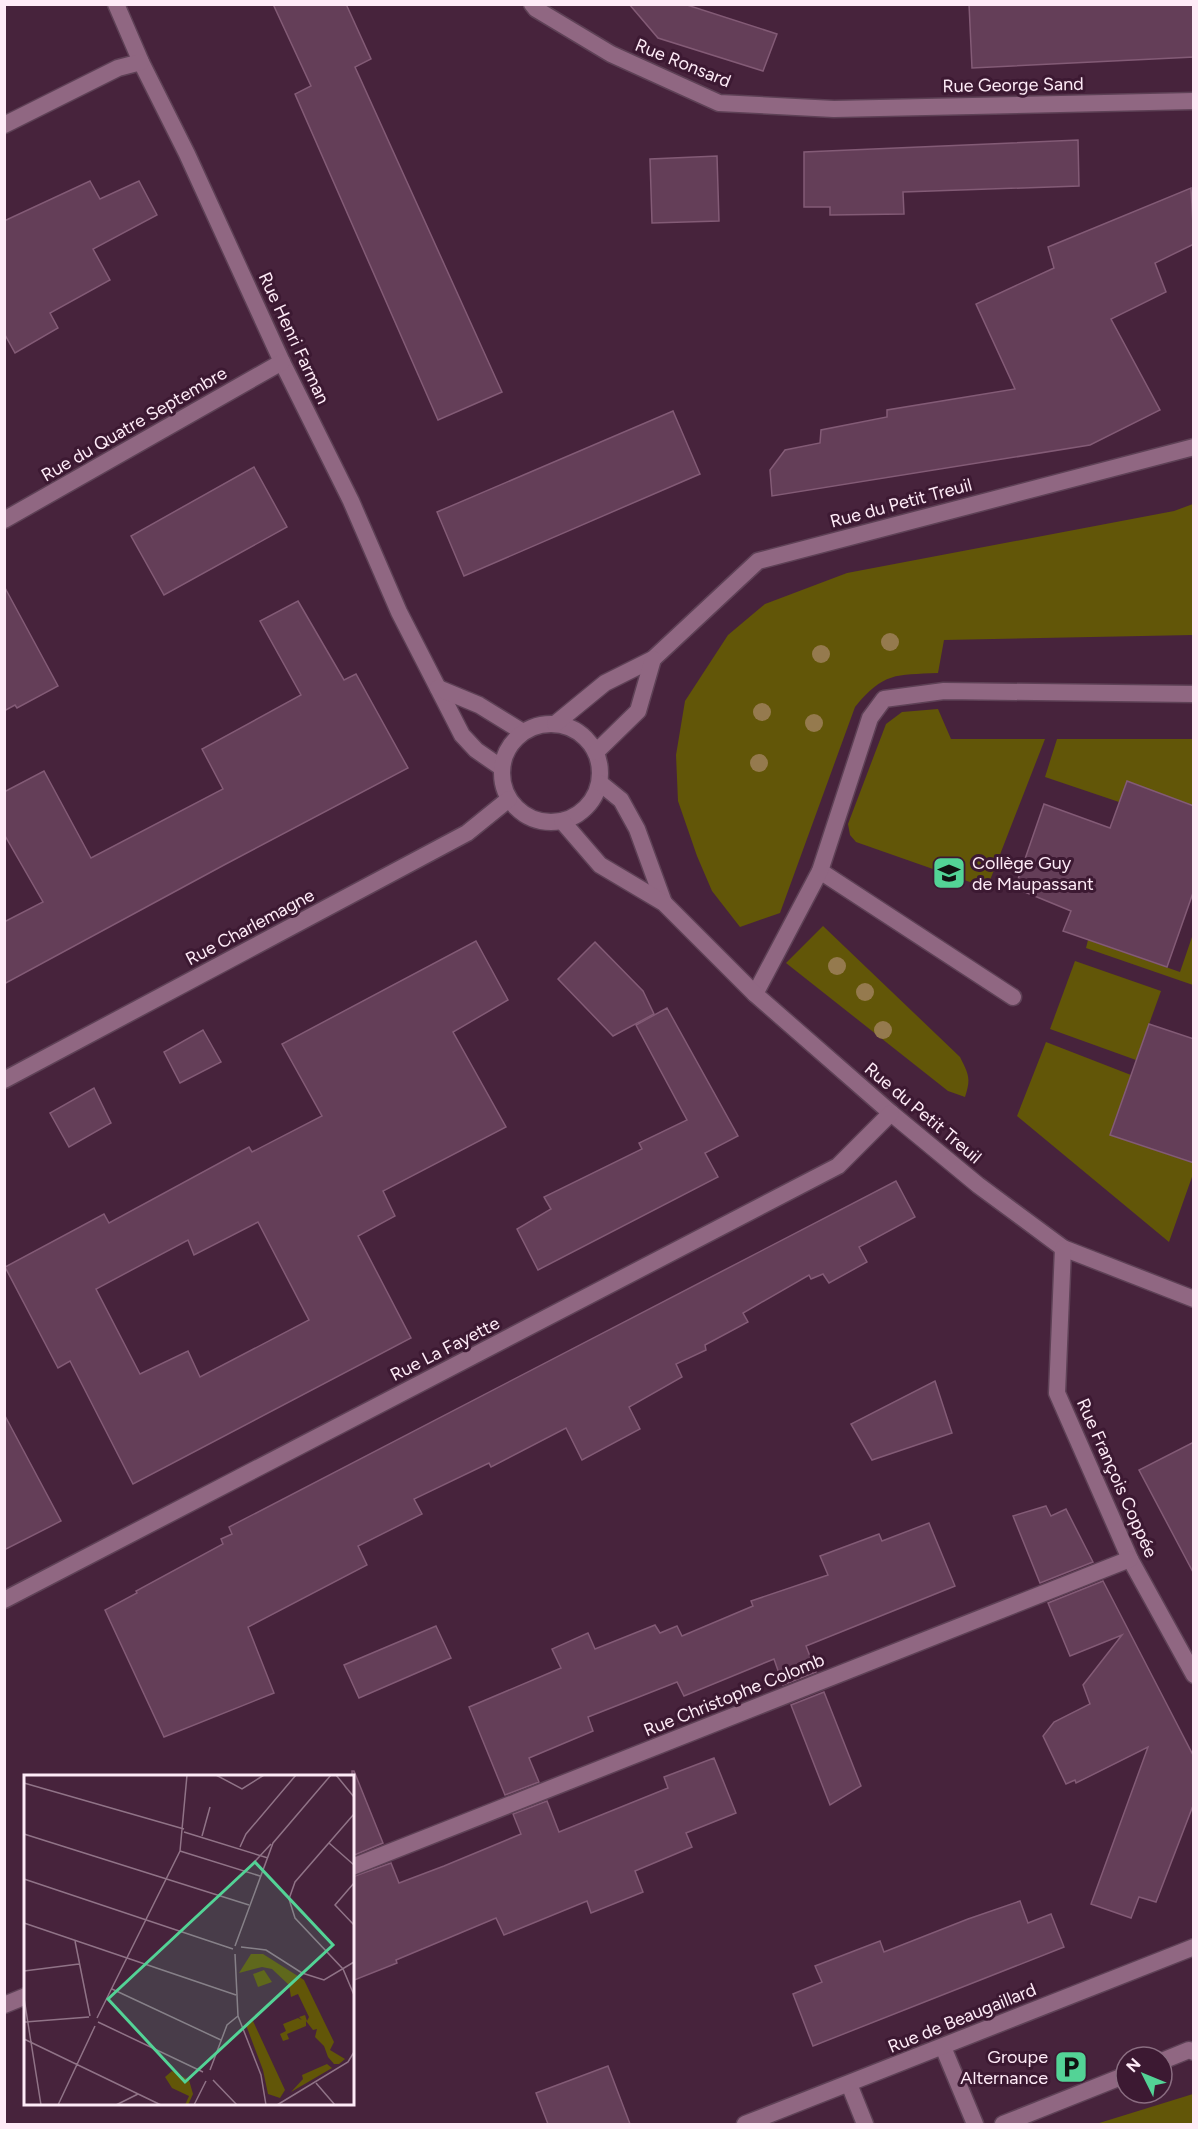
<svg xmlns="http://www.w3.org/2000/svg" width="1198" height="2129" font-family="Figtree,sans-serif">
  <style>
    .green { fill: #625608 }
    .building { fill: #643e58; stroke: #835b76; stroke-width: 1.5; fill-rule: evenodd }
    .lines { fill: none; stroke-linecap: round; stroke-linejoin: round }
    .service-casing { stroke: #5e4156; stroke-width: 19 }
    .minor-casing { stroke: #5e4156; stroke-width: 19 }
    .service { stroke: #906782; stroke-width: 16 }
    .minor { stroke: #906782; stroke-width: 16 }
    .tree { fill: #957a4e }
    .labels { text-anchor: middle; stroke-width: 6; stroke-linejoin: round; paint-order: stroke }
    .street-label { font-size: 18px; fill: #feebf7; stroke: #3c1932 }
    .poi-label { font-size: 18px; fill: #feebf7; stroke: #3c1932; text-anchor: start }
    .inset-road { fill: none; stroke: #907387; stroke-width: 1.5 }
    .view { fill: #53d396; fill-opacity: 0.15; stroke: #53d396; stroke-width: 3 }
    .inset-edge { fill: none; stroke: #feebf7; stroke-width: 3 }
  </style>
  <rect width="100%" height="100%" fill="#47233c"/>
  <g class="green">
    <path d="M1193 504V635L944 640 938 673C895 675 884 672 855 707L780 913 740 927 712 891 697 856 678 801 676 755 685 701 728 635 765 604 847 573 1174 511Z"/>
    <polygon points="938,709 951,739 1045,739 987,888 856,842 850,835 848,824 886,724 902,712"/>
    <polygon points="1057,739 1193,739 1193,806 1127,781 1119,802 1045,777"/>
    <path d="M823 926 960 1057C969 1075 971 1078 965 1097L948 1091 786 963Z"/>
    <polygon points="1193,934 1193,985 1086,948 1088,940 1180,972"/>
    <polygon points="1075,961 1161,991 1136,1060 1050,1029"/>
    <polygon points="1046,1042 1131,1075 1110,1135 1193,1163 1193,1174 1169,1242 1017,1116"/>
    <polygon points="1193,2094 1193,2124 1096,2124"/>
  </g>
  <g class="building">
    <polygon points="273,4 346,4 371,59 355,67 502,392 438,420 295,94 311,86"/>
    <polygon points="629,4 684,4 777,34 763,71 658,38"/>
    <polygon points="969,4 1194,4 1194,57 972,68"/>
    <polygon points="1078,140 1079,186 903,192 904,214 830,215 830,207 804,207 804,152"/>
    <polygon points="717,156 719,221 652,223 650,159"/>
    <polygon points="90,181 100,199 139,181 157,215 93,249 110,280 50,313 58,328 15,353 4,333 4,221"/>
    <polygon points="1191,188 1194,244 1155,263 1166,292 1111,319 1160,410 1090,445 772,496 770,470 785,450 820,443 821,430 887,417 887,410 1015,389 976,304 1054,268 1048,247"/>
    <polygon points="673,411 700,474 464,576 437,512"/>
    <polygon points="254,467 287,527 164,595 131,536"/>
    <polygon points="4,586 58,686 17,708 15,705 4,711"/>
    <polygon points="298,601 344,680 356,674 408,768 224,865 4,984 4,922 43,902 4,834 4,792 44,771 91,858 223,789 202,749 301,695 260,621"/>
    <polygon points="1127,781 1194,806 1194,890 1167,967 1063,931 1071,911 1015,888 1044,804 1110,828"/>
    <path d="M476 941 508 1000 453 1032 506 1127 383 1191 395 1216 358 1236 411 1338 133 1484 70 1361 58 1368 5 1267 104 1214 109 1223 249 1147 252 1152 322 1116 282 1044ZM258 1222 309 1320 200 1377 188 1351 140 1374 96 1289 188 1240 194 1255Z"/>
    <polygon points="595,942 643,991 654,1014 613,1036 558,979"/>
    <polygon points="667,1008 738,1136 705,1153 718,1177 538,1270 517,1229 551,1209 544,1197 642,1149 639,1143 687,1120 636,1025"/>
    <polygon points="1149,1024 1194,1039 1194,1163 1110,1135"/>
    <polygon points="203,1030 221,1062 180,1083 164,1052"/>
    <polygon points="94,1088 111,1123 69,1147 50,1113"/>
    <polygon points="896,1181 915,1217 859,1247 867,1262 829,1283 823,1274 811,1279 809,1275 743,1313 748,1322 705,1345 706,1350 676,1364 682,1377 629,1407 640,1429 582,1460 566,1428 491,1467 489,1463 414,1499 422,1514 358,1546 367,1565 248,1627 274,1693 164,1737 105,1610 137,1593 136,1591 223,1544 221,1539 232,1534 229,1527"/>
    <polygon points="935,1381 952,1433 872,1460 851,1424"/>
    <polygon points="4,1414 61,1521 4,1550"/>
    <polygon points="1194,1442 1194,1574 1139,1470"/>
    <polygon points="1046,1506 1051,1516 1066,1509 1093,1562 1040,1583 1013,1516"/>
    <polygon points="929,1523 955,1586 806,1646 816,1672 783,1685 774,1659 684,1696 677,1682 588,1717 593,1731 529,1758 539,1782 505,1795 469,1707 561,1668 552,1649 588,1633 595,1649 655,1625 660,1633 677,1626 682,1636 753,1606 751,1601 828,1575 820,1556 879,1534 882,1541"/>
    <polygon points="1103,1581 1194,1757 1194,1803 1156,1902 1139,1897 1131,1918 1091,1904 1148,1747 1076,1783 1075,1780 1066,1784 1043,1736 1054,1722 1090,1704 1083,1685 1122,1635 1070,1656 1048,1603"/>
    <polygon points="436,1626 451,1658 359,1698 344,1665"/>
    <polygon points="824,1692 861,1786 830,1805 791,1705"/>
    <polygon points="714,1758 736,1813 686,1833 692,1847 635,1871 643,1892 591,1913 587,1901 504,1935 496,1918 396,1960 397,1963 352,1981 352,1877 391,1863 399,1883 444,1866 521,1834 513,1814 547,1801 559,1832 668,1788 664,1777"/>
    <polygon points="352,1771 354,1771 383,1843 352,1856"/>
    <polygon points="1020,1901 1028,1923 1051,1914 1064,1947 813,2046 793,1994 822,1982 815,1966 880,1941 884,1952 968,1919"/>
    <polygon points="608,2066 630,2124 548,2124 536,2093"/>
  </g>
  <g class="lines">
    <g class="service-casing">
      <g id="service">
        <polyline points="820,871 1013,997"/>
        <polyline points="755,994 820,871 870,718 884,699 944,691 1194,694"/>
        <polyline points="943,2047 975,2124"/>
        <polyline points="1162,2061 1189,2050 1194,2052"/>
        <polyline points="849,2084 865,2124"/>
        <polyline points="1003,2124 1126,2075"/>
      </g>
    </g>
    <g class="minor-casing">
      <g id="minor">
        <polyline points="116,4 141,62 187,154 282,362 351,501 399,612 462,735 476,750 502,768"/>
        <polyline points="532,4 536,9 611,54 719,103 834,109 1194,101"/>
        <polyline points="4,125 118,68 141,62"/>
        <polyline points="4,520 282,362"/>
        <polyline points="438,688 479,705 523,732"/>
        <circle cx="551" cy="773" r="49"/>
        <polyline points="555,724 605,683 653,659 758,561 1194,447"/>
        <polyline points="596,752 638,711 653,659"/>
        <polyline points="600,783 621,800 637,829 664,903"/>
        <polyline points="562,821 600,865 664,903 755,994 891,1113 978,1185 1063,1248 1194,1299"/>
        <polyline points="4,1080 467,833 509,799"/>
        <polyline points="1063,1248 1057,1393 1130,1559 1194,1675"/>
        <polyline points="4,1600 838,1166 891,1113"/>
        <polyline points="352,1867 1130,1559"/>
        <polyline points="4,2005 26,1996"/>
        <polyline points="745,2124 1194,1947"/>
      </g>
    </g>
    <use href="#service" class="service"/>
    <use href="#minor" class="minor"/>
  </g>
  <g class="tree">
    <circle cx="890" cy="642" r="9"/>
    <circle cx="821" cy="654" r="9"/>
    <circle cx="762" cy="712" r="9"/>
    <circle cx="814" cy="723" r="9"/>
    <circle cx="759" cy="763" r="9"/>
    <circle cx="837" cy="966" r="9"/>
    <circle cx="865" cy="992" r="9"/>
    <circle cx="883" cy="1030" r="9"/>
  </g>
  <defs>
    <g id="school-square" transform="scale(1.725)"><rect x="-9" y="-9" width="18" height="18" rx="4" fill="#53d396" stroke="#3c1932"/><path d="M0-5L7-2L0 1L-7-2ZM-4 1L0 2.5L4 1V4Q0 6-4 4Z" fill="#111"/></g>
    <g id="parking-square" transform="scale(1.725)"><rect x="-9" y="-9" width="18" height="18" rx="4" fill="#53d396" stroke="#3c1932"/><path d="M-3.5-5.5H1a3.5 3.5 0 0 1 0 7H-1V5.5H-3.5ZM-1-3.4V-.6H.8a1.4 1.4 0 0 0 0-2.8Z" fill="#111"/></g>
  </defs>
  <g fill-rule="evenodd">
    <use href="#school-square" x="949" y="873"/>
    <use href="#parking-square" x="1071" y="2067"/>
  </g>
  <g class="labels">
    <g class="street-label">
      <text transform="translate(683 63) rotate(22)" y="6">Rue Ronsard</text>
      <text transform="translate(1013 85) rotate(-1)" y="6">Rue George Sand</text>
      <text transform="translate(294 338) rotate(65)" y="6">Rue Henri Farman</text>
      <text transform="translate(134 424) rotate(-30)" y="6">Rue du Quatre Septembre</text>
      <text transform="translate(901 503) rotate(-15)" y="6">Rue du Petit Treuil</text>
      <text transform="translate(250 927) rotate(-28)" y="6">Rue Charlemagne</text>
      <text transform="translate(923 1113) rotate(40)" y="6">Rue du Petit Treuil</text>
      <text transform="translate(445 1349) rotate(-27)" y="6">Rue La Fayette</text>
      <text transform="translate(1117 1478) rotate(66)" y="6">Rue François Coppée</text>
      <text transform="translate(734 1695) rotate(-22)" y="6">Rue Christophe Colomb</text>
      <text transform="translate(962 2018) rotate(-22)" y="6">Rue de Beaugaillard</text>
    </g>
    <g class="poi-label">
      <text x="972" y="869">Collège Guy<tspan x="972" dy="21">de Maupassant</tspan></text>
      <text x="1048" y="2063" text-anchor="end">Groupe<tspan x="1048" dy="21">Alternance</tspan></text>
    </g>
  </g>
  <g transform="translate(24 1775)">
    <rect width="330" height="330" fill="#47233c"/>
    <path d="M227 179H239L280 205 310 267 306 275 321 284 315 289H310L304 282 300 271 291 262 293 254 289 255 282 246V251L263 259 265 264 259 266 256 259 262 256 259 249 274 243 278 245 275 242 281 240 283 246 285 242 274 219 267 222 265 210 248 194 238 192 215 198ZM240 195 248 207 234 212 229 199ZM229 246 261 315 256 323 244 319 239 295 222 250ZM303 289 308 293 267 317 279 304 278 300ZM148 296 165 305 169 319 164 330H161L165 321 148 313 141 302Z" fill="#625608"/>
    <path class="inset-road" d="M192 0 218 14 240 0M312 0 330 22M0 8 160 54M330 39 271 107 265 124 271 143 319 194 330 220M160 57 244 83M0 59 225 130M178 61 186 32M305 68 330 90M216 72 222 59 272 0M156 76 236 101M223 95 247 69M0 104 209 174M330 108 311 130 330 150M0 148 212 220M51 166 66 241M211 171 249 68 307 0M217 172 242 175 278 198 300 205 330 187M211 179 214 241 237 300 242 330M0 196 55 189M88 214 197 265M0 223 17 330M73 243 156 76 163 0M1 247 65 242M74 247 179 297M0 264 137 330M186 295 203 250 214 241M189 305 213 330M292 308 311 330M34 330 71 251M92 330 114 319M170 330 182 306M253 330 324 287 330 277"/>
    <path class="view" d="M231 87 309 170 161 307 84 224Z"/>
    <rect width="330" height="330" class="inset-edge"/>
  </g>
  <rect width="1198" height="2129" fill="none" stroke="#feebf7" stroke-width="12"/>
  <g transform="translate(1144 2075) rotate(313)"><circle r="28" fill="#3c1932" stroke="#8a6d81" stroke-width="1.5"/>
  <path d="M0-4.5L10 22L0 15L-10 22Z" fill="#53d396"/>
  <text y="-9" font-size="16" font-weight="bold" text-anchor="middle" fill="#feebf7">N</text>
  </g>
</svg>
